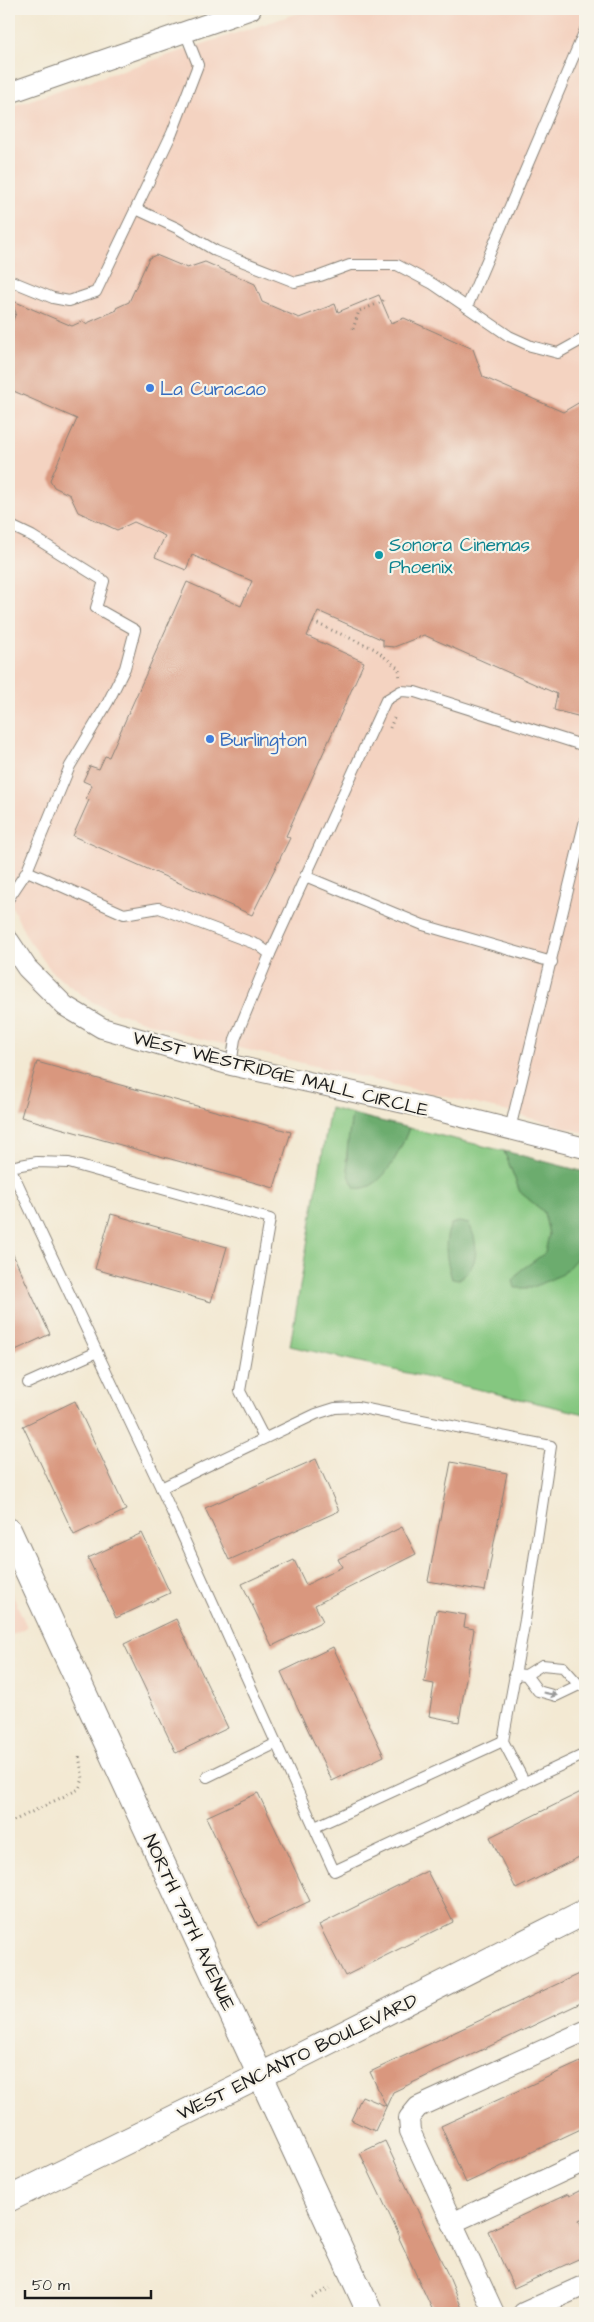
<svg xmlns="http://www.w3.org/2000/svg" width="594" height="2322" font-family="'Architects Daughter',sans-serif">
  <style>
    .built { fill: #f4d3c1 }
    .green { fill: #85c780; stroke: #50724e }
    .forest { fill: #6cac6e; stroke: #446445 }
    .building { fill: #d9977e }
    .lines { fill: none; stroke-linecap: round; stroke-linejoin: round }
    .service-casing { stroke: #888278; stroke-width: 12 }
    .minor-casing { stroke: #888278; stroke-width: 22 }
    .tertiary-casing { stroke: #888278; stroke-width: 27 }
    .path { stroke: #888278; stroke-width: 3; stroke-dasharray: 1 4; stroke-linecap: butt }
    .service { stroke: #fff; stroke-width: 10 }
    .minor { stroke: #fff; stroke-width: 20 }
    .tertiary { stroke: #fff; stroke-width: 25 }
    .oneway { fill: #999 }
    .shop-dot { fill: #3f7fe0; stroke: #f7f3e8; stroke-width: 2 }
    .culture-dot { fill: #0f9aa8; stroke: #f7f3e8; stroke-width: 2 }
    .labels { text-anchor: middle; stroke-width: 4.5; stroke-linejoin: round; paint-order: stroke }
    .shop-label { font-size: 19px; fill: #366cbe; stroke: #f7f3e8; text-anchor: start }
    .culture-label { font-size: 19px; fill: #0d838f; stroke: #f7f3e8; text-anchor: start }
    .street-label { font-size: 19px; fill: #1c1c1c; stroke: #f7f3e8 }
  </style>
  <rect width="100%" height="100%" fill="#f7f3e8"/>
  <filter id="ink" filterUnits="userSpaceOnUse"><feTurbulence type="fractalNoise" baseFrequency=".02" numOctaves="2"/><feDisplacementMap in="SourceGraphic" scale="10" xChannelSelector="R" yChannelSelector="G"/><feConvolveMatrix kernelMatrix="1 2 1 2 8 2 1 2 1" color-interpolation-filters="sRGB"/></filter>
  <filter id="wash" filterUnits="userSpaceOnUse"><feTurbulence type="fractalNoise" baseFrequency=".0096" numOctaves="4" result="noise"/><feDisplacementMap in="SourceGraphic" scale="20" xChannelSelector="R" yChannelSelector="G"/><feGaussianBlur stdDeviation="1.12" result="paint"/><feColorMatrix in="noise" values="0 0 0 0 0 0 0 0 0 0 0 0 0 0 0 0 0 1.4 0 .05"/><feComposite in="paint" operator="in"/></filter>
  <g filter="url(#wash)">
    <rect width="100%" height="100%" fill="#f3e9d3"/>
    <g class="built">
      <polygon points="166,9 193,9 170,16"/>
      <polygon points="311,9 585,9 585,1133 497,1109 193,1037 109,1010 89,1000 53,973 27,938 9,900 9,107"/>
      <polygon points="9,1587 27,1627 9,1636"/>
    </g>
    <polygon class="green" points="330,1108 352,1114 346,1161 400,1149 409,1128 504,1151 520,1192 544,1212 549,1234 546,1253 521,1270 582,1252 585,1237 585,1414 290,1346"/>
    <g class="forest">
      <path d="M352 1114 409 1128C401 1148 383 1193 355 1188 341 1166 349 1139 352 1114Z"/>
      <polygon points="504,1151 585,1172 585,1237 582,1252 563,1274 531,1288 515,1288 513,1281 521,1270 545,1253 549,1234 544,1212 520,1192"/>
      <path d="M459 1222 469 1224C479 1244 480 1267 458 1280L452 1279C446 1259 443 1243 451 1224Z"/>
    </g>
    <g id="blocks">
      <g class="building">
        <polygon points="156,255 187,268 205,262 255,284 262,302 299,318 335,304 338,312 379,295 391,323 404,318 473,349 483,377 563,412 585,399 585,718 554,710 557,694 424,635 394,647 383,646 383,640 318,611 307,636 364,662 286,836 290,838 252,915 73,836 89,800 86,799 92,785 83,781 90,766 99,769 105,756 109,757 187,582 241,606 252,581 192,555 186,570 155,557 165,536 134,522 117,530 78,512 70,495 54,487 50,480 77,419 9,389 9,330 16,313 11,300 72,326 83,321 85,324 117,310 116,308 129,302 149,258"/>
        <polygon points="37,1062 291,1132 274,1188 21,1117"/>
        <polygon points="111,1214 227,1247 211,1302 95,1269"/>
        <polygon points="9,1246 50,1334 9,1353"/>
        <polygon points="75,1401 126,1510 74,1535 23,1426"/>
        <polygon points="316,1459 339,1511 229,1560 205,1508"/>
        <polygon points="451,1462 507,1473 485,1591 428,1581"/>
        <polygon points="402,1527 416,1554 315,1605 323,1621 272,1646 242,1584 294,1560 306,1585 342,1567 338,1559"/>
        <polygon points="142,1533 170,1593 116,1618 88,1558"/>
        <polygon points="436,1610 466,1615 464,1627 474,1629 459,1722 429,1716 434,1684 424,1682"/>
        <polygon points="176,1619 228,1728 176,1753 124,1644"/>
        <polygon points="333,1647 384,1756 332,1781 281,1672"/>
        <polygon points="585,1790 585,1854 516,1889 490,1837"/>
        <polygon points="258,1793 310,1901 258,1926 206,1817"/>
        <polygon points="427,1871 453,1922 345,1976 319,1925"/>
        <polygon points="585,1971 585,2001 393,2092 375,2131 351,2120 362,2096 386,2106 370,2072"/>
        <polygon points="585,2060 585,2127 466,2183 441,2126"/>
        <polygon points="385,2141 449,2277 464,2313 434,2313 399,2238 400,2237 360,2153"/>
        <polygon points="585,2188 585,2217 579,2220 585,2234 585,2256 514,2288 488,2231 568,2194 569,2196"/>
      </g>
    </g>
  </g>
  <g filter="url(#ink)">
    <use href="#blocks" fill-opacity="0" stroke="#888278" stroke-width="1"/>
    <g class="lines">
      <g class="service-casing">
        <g id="service">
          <polyline points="136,209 177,228 216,251 295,282 320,276 350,265 397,265 433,284 509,336 531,346 558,353 585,338"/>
          <polyline points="9,280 53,298 69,301 96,292 172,133 198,65 185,32"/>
          <polyline points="467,307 585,30"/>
          <polyline points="9,525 32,536 104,581 96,608 135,630 125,668 108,702 70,766 27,871 9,898"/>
          <polyline points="27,871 124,914 159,908 258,945 270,954"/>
          <polyline points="305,876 423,925 552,962"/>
          <polyline points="231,1065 235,1039 270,954 386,700 401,691 415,692 585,746"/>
          <polyline points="510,1129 585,820"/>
          <polyline points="28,1383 97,1352"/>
          <polyline points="264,1438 240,1391 270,1219 69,1163 37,1162 10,1167 161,1488 334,1871 581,1756"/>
          <polyline points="161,1488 316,1414 335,1408 357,1407 551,1446 525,1620 503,1741 525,1783"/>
          <polyline points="514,1674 526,1675 542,1665 563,1667 579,1685 585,1687"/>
          <polyline points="526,1675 538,1691 556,1696 579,1685"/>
          <polyline points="207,1777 277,1743"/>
          <polyline points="315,1827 503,1741"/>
        </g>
      </g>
      <g class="minor-casing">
        <g id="minor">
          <polyline points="9,93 251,9"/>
          <polyline points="9,941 27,968 65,1006 102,1028 231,1065 427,1108 585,1148"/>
          <polyline points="452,2223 585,2161"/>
          <polyline points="494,2313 410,2131 409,2118 418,2107 585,2031"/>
          <polyline points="523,2313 585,2285"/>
        </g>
      </g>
      <g class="tertiary-casing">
        <g id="tertiary">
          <polyline points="9,1531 370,2313"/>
          <polyline points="9,2199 294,2059 585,1912"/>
        </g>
      </g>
      <g class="path">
        <polyline points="353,329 359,311 382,302 385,297"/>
        <polyline points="313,622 375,649 399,669 400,679"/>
        <polyline points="390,728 394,718"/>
        <polyline points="9,1823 79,1789 83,1779 79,1756"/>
        <polyline points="312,2297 330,2288"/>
      </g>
      <use href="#service" class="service"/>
      <use href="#minor" class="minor"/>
      <use href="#tertiary" class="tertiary"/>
    </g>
    <defs><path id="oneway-solid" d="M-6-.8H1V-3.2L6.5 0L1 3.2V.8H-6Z" transform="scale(1.25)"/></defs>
    <use class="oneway" href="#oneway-solid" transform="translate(550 1694) rotate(12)"/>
  </g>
  <g class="shop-dot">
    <circle cx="150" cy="388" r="5"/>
    <circle cx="210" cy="739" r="5"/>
  </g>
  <circle class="culture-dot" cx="379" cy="555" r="5"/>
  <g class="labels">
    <g class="shop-label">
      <text x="160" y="395">La Curacao</text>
      <text x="220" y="746">Burlington</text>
    </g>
    <g class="culture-label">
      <text x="389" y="551">Sonora Cinemas<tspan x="389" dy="22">Phoenix</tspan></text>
    </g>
    <g class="street-label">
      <text transform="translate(281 1073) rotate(14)" y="7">WEST WESTRIDGE MALL CIRCLE</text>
      <text transform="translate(190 1922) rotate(65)" y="7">NORTH 79TH AVENUE</text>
      <text transform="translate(297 2056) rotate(-26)" y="7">WEST ENCANTO BOULEVARD</text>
    </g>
  </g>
  <rect width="594" height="2322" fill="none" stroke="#f7f3e8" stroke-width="30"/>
  <path d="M25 2290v8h126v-8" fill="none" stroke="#1c1c1c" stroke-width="2.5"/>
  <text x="32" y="2290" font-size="15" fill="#1c1c1c" stroke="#f7f3e8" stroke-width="4" paint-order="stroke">50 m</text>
</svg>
